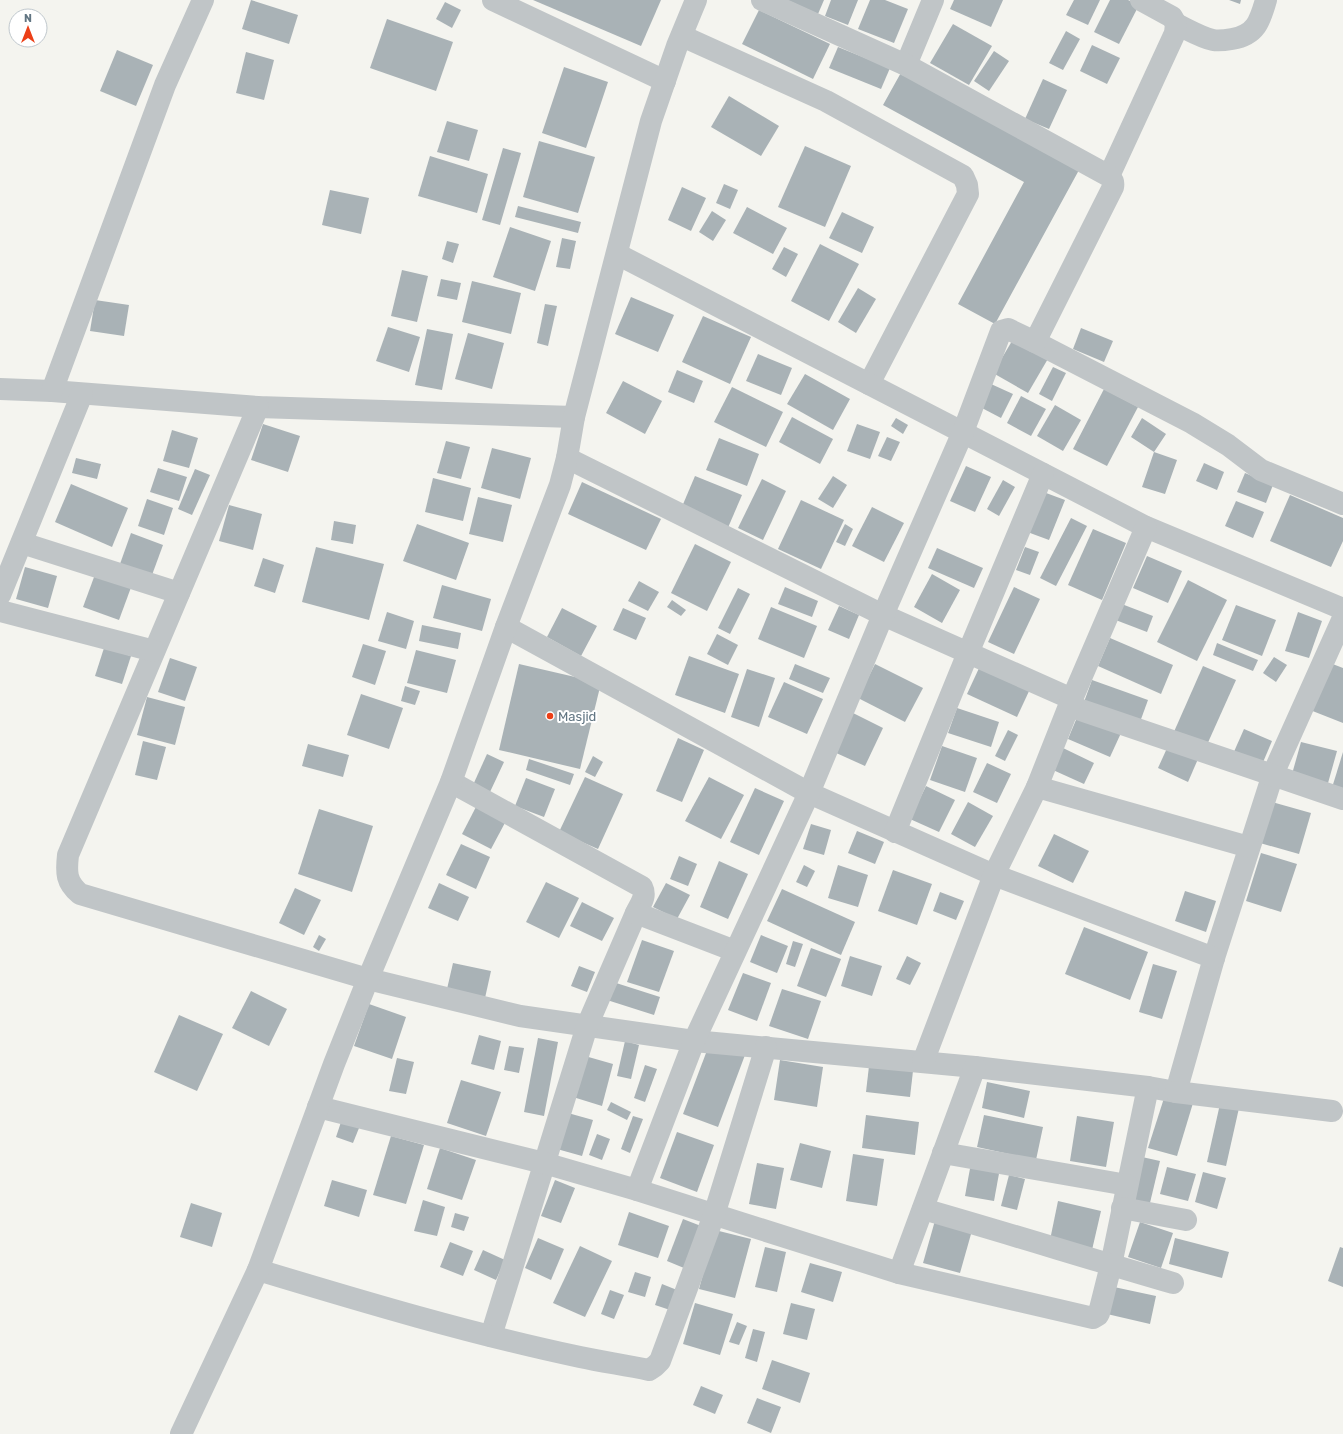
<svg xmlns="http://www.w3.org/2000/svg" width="1343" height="1434" font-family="Rubik,sans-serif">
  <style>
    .building { fill: #a9b2b6 }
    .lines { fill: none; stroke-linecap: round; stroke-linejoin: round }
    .minor { stroke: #c0c5c7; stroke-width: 22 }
    .poi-dot { fill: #ec3f17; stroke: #fff; stroke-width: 1.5 }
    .labels { text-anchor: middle; stroke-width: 4; stroke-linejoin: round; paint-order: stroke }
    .poi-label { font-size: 13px; fill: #617582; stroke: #fff; text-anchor: start }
  </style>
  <rect width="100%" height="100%" fill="#f4f4ef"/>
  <g class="building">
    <polygon points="251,0 298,15 289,44 242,29"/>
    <polygon points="533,0 661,0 641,46"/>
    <polygon points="787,0 824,0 818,14"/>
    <polygon points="831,0 858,0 848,25 825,16"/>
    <polygon points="870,0 885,0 908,9 894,43 858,29"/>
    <polygon points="954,0 1003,0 991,27 950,9"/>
    <polygon points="1074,0 1100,0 1088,25 1066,15"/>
    <polygon points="1110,0 1128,0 1139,5 1119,44 1094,32"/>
    <polygon points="1229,0 1241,0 1240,4"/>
    <polygon points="445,2 461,10 452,28 436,19"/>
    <polygon points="759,10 830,44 813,79 742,44"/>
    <polygon points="387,19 453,42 436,91 370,68"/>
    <polygon points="953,24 992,46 969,85 930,63"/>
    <polygon points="1066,31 1080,39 1063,70 1049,63"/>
    <polygon points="1092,45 1120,58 1107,84 1080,71"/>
    <polygon points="838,47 890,68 881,89 829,68"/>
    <polygon points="117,50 153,65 136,106 100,91"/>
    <polygon points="994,51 1009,61 989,91 974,81"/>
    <polygon points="246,52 274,60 264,100 236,93"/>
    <polygon points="564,67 608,82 586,148 542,133"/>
    <polygon points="903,69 1079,170 995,324 958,304 1024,182 883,105"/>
    <polygon points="1043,79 1067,90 1049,129 1025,119"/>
    <polygon points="729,96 779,126 761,156 711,127"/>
    <polygon points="447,121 478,130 469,161 437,152"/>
    <polygon points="539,141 595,157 578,213 523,197"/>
    <polygon points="805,146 851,166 825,227 778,207"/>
    <polygon points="503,148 521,153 500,225 482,220"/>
    <polygon points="430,156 488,174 477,213 418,196"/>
    <polygon points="724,184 738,190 730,209 716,203"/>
    <polygon points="682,187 706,198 691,231 668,220"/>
    <polygon points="330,190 369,198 361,234 322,225"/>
    <polygon points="518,206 581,222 578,233 515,217"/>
    <polygon points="747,207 787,228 773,254 733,233"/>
    <polygon points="712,211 726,220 713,241 699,232"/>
    <polygon points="842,212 874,227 862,253 829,238"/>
    <polygon points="510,227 551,241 535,291 493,277"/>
    <polygon points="562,238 576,241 570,269 556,267"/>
    <polygon points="447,241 459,244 453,263 442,259"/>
    <polygon points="820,244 859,264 829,321 791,301"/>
    <polygon points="784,247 798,254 786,277 772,269"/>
    <polygon points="402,270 428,276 417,322 391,316"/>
    <polygon points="441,279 461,283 457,300 437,296"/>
    <polygon points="472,281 521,293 511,334 462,322"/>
    <polygon points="858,288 876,299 856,333 838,322"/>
    <polygon points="631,297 674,315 658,352 615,334"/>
    <polygon points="95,300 129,305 124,336 90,331"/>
    <polygon points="545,304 557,306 548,346 537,343"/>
    <polygon points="703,316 751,337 730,384 682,362"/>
    <polygon points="388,327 420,337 409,372 376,361"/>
    <polygon points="1081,328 1113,341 1104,362 1073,349"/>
    <polygon points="427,329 453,334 442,390 415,385"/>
    <polygon points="468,333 504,343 492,389 455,379"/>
    <polygon points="1015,336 1049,357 1028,393 993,373"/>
    <polygon points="758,354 792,368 781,395 746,381"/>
    <polygon points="1053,367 1066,373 1052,401 1039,394"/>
    <polygon points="677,370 703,381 694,403 668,392"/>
    <polygon points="805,374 850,399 833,430 787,404"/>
    <polygon points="623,381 662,401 645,434 606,413"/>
    <polygon points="991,384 1013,394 1001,418 980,407"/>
    <polygon points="732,387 783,412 766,447 714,422"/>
    <polygon points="1104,389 1138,407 1107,466 1073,449"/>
    <polygon points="1021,396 1046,409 1031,436 1007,423"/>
    <polygon points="1055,405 1081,420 1063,451 1037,436"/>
    <polygon points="792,417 833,439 820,464 779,442"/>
    <polygon points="896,418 908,425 903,434 891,426"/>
    <polygon points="1142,418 1166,434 1154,452 1177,460 1165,494 1142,487 1154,452 1131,437"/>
    <polygon points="263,424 300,436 288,472 251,460"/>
    <polygon points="857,424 880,432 870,459 847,451"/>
    <polygon points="172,430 198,438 189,468 163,461"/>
    <polygon points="887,437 900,442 891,461 878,456"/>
    <polygon points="719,438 759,454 747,486 706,470"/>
    <polygon points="446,441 470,447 461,479 437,473"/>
    <polygon points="492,448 531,458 520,499 481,488"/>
    <polygon points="76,458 101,464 97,479 72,473"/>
    <polygon points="1204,463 1224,472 1217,490 1196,481"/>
    <polygon points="966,466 991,477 975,512 950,501"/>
    <polygon points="158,468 187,477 179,501 150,492"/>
    <polygon points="195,469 210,475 192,515 178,509"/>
    <polygon points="1245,473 1273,485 1266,503 1237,492"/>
    <polygon points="695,476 742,495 727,530 681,509"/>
    <polygon points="833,476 847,485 833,508 818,499"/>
    <polygon points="433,478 471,488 463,521 425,512"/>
    <polygon points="762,479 786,491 763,540 738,528"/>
    <polygon points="1003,480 1015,487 999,516 987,509"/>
    <polygon points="582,482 661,519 646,550 568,514"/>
    <polygon points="71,484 128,508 112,547 55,522"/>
    <polygon points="1038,490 1065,500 1049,540 1022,530"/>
    <polygon points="1290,495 1343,518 1343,541 1331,567 1270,541"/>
    <polygon points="478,497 512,505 503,542 469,534"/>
    <polygon points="147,499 173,508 164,535 138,526"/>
    <polygon points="801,500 844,520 821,569 778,549"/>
    <polygon points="1236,501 1264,512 1253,538 1225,526"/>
    <polygon points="229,505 262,514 253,550 219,541"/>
    <polygon points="872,507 904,523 884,562 852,546"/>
    <polygon points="1071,518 1087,526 1056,586 1040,578"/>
    <polygon points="334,521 356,525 353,544 331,540"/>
    <polygon points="417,524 469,543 456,580 403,561"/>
    <polygon points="845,524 853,529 845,546 836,542"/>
    <polygon points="1093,529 1126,543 1102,600 1068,585"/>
    <polygon points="131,533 163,545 152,575 120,564"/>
    <polygon points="695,544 731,562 707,611 671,593"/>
    <polygon points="316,547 384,564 369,620 302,602"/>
    <polygon points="1025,547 1039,552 1030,575 1016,570"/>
    <polygon points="937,548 983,568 974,588 928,568"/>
    <polygon points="1147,556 1182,571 1168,603 1133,588"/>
    <polygon points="263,558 284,565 275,593 254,586"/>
    <polygon points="25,567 57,576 48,608 16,599"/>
    <polygon points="97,569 133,582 119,620 83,607"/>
    <polygon points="932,574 960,590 942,623 914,607"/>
    <polygon points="1188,580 1227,600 1197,661 1157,642"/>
    <polygon points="639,581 659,592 648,611 628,601"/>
    <polygon points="442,585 491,599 482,631 433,618"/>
    <polygon points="785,587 818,601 812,617 778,604"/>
    <polygon points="1014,587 1040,599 1014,654 988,642"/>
    <polygon points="738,588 750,594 730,634 718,628"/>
    <polygon points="672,600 686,610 681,616 667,607"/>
    <polygon points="1119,603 1153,616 1147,632 1113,619"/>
    <polygon points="1236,605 1276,620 1262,656 1222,640"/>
    <polygon points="839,606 859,615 849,639 828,630"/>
    <polygon points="771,607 817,626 804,658 758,639"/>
    <polygon points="562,608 597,626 581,656 547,637"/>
    <polygon points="623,608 646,618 636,640 613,630"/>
    <polygon points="387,612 414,621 406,649 378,641"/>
    <polygon points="1298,612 1322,621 1309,658 1285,651"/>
    <polygon points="422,625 461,633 458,649 419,641"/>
    <polygon points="717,634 738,645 728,665 707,654"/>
    <polygon points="1110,638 1173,665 1161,694 1098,666"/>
    <polygon points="1217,643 1258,660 1253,671 1213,655"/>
    <polygon points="363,644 386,651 375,685 352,677"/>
    <polygon points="104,648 131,656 122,684 95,676"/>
    <polygon points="416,650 456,660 447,693 407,683"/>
    <polygon points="689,656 739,674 725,713 675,695"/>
    <polygon points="1274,657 1287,665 1276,682 1263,673"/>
    <polygon points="170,658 197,667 185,701 158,692"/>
    <polygon points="1330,663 1343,668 1343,723 1310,710"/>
    <polygon points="519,664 601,683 580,769 499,750"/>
    <polygon points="795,664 830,678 823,693 789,679"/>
    <polygon points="875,664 923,688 905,722 858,698"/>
    <polygon points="980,666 1030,689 1017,717 967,694"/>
    <polygon points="1203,666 1236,680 1206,747 1173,734"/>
    <polygon points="747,669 775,678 759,727 731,717"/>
    <polygon points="1092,680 1148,700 1140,722 1084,702"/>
    <polygon points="784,682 823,699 807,734 768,717"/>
    <polygon points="405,686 420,691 415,705 401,701"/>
    <polygon points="361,694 403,708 389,749 347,735"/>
    <polygon points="147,697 185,707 175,745 137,735"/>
    <polygon points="957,708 999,722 991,747 948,733"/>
    <polygon points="853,713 883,728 865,766 834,752"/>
    <polygon points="1078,715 1121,733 1110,757 1068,739"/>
    <polygon points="1244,729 1272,741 1261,767 1233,754"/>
    <polygon points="1008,730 1018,735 1005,761 995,756"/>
    <polygon points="678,738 704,750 682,802 656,791"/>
    <polygon points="143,741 166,747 157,780 135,775"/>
    <polygon points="1301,742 1337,751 1328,783 1292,774"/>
    <polygon points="308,744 349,755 343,777 302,766"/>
    <polygon points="942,746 977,758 965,792 930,780"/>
    <polygon points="1168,746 1198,759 1188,782 1158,768"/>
    <polygon points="1063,748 1094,763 1084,784 1053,770"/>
    <polygon points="1343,752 1343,794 1331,791"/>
    <polygon points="487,754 504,762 490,792 473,785"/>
    <polygon points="593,756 603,762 595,777 585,772"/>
    <polygon points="529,759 574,774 570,785 526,770"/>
    <polygon points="987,763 1011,774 997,803 973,792"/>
    <polygon points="585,777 623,794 598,849 559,832"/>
    <polygon points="709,777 744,795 721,839 685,821"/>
    <polygon points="526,778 555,789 544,817 515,806"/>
    <polygon points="926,786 955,800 939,832 910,819"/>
    <polygon points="755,788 784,801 759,855 730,842"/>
    <polygon points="968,802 993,816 975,847 951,834"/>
    <polygon points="1272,802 1311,813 1299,854 1260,843"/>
    <polygon points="478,803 507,819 491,849 462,834"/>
    <polygon points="319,809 373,826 352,892 298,874"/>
    <polygon points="811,824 831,830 824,855 803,849"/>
    <polygon points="857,831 884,842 875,864 848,853"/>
    <polygon points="1054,834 1089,851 1073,883 1038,866"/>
    <polygon points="461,844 490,857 476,889 446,875"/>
    <polygon points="1261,853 1297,864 1281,912 1246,901"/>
    <polygon points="679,856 697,864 688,886 670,879"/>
    <polygon points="719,861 748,874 728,919 700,907"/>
    <polygon points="804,865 815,871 807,887 796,882"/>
    <polygon points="838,865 868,875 858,907 828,898"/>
    <polygon points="893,870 932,884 917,925 878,911"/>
    <polygon points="546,882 579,898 559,938 526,922"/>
    <polygon points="439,883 469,897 458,921 428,908"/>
    <polygon points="666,883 690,895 677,919 653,907"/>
    <polygon points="295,888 321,900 304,935 279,923"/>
    <polygon points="782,889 855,922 841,955 767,921"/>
    <polygon points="1185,891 1216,901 1206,932 1175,921"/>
    <polygon points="940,892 964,901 956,920 933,911"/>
    <polygon points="582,902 614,918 602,941 570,926"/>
    <polygon points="1084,927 1148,952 1130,1000 1065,974"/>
    <polygon points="319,935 326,939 319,951 313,947"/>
    <polygon points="761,935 788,946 777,973 750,962"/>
    <polygon points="642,940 674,951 659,992 627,982"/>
    <polygon points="793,941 803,944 795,967 786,964"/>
    <polygon points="811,948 841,959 826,997 797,986"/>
    <polygon points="850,956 882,966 872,996 841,986"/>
    <polygon points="907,956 921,963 910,985 896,979"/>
    <polygon points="453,963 491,971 485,998 447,989"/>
    <polygon points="1153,964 1177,971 1162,1019 1139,1012"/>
    <polygon points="579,966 595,972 587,992 571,986"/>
    <polygon points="743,973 771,983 757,1021 728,1010"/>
    <polygon points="613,982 660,997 654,1015 607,1000"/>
    <polygon points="782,989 821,1001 808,1039 769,1026"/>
    <polygon points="251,991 287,1009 269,1046 232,1028"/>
    <polygon points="369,1004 406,1017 392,1059 354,1046"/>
    <polygon points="179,1015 223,1034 197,1091 154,1072"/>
    <polygon points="479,1035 501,1041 494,1070 471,1064"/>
    <polygon points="538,1038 558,1042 544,1116 524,1112"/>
    <polygon points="625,1041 639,1045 631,1079 617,1076"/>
    <polygon points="709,1045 745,1055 718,1127 683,1114"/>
    <polygon points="509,1046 524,1048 519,1073 504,1070"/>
    <polygon points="585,1056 613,1064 602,1106 573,1097"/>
    <polygon points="397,1058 414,1062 406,1094 389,1091"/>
    <polygon points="780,1060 823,1067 817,1107 774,1100"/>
    <polygon points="645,1065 657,1069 645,1102 634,1098"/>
    <polygon points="869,1066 913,1071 910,1097 866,1092"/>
    <polygon points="461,1080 501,1092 486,1136 447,1123"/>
    <polygon points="987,1082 1030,1091 1024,1118 982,1108"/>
    <polygon points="1165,1095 1193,1103 1177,1156 1148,1148"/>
    <polygon points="611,1102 631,1112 627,1120 607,1110"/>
    <polygon points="1220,1104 1239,1108 1226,1166 1207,1162"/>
    <polygon points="568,1113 593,1120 582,1156 557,1149"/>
    <polygon points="866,1115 919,1122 915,1155 862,1148"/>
    <polygon points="984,1115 1043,1127 1036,1160 977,1147"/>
    <polygon points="633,1116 643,1119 630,1153 621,1149"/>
    <polygon points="1077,1116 1114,1122 1106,1167 1070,1161"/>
    <polygon points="341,1122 359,1128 353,1143 336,1137"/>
    <polygon points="677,1132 714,1145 697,1192 660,1178"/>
    <polygon points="597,1134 610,1139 602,1160 589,1155"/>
    <polygon points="391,1136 424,1145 406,1204 373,1195"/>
    <polygon points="800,1143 831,1151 822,1188 790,1180"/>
    <polygon points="440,1148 476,1160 462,1200 427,1189"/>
    <polygon points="853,1154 884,1159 877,1206 846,1201"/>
    <polygon points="1142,1157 1160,1161 1149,1207 1131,1203"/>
    <polygon points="757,1163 784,1168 776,1209 749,1204"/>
    <polygon points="971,1163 1000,1168 994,1201 965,1196"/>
    <polygon points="1167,1167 1196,1174 1188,1201 1160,1194"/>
    <polygon points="1203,1172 1226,1178 1217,1209 1195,1202"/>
    <polygon points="1009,1175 1025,1179 1017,1210 1001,1206"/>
    <polygon points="332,1180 367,1190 359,1217 324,1206"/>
    <polygon points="555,1180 575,1188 561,1223 541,1216"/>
    <polygon points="423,1200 445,1207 437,1236 414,1231"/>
    <polygon points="1058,1201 1101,1211 1092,1250 1050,1240"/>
    <polygon points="191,1203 222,1213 212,1247 180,1237"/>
    <polygon points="629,1212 669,1226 658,1258 618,1245"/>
    <polygon points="455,1213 469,1217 464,1231 451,1227"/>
    <polygon points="936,1217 973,1227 960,1273 923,1263"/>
    <polygon points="683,1219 701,1226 684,1268 667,1261"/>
    <polygon points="1140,1222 1173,1233 1161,1268 1128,1257"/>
    <polygon points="715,1230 751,1239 735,1298 699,1289"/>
    <polygon points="538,1238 564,1249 551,1280 525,1268"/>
    <polygon points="1175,1238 1229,1252 1222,1278 1169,1264"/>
    <polygon points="450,1242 473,1251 463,1276 440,1267"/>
    <polygon points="580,1246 612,1261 585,1317 553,1303"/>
    <polygon points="765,1247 786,1252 777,1292 755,1287"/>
    <polygon points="1340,1247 1343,1248 1343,1287 1328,1281"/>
    <polygon points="483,1250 505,1260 496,1280 474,1270"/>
    <polygon points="810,1263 842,1272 833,1302 801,1292"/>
    <polygon points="635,1272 651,1277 645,1297 628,1292"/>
    <polygon points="662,1284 677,1290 670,1310 655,1305"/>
    <polygon points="1114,1287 1156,1296 1150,1324 1107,1314"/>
    <polygon points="610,1290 624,1295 614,1319 601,1314"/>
    <polygon points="695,1303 733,1314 720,1355 683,1344"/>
    <polygon points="791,1303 815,1309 807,1340 783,1334"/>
    <polygon points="737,1322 747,1326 739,1345 729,1342"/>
    <polygon points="753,1329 765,1332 757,1362 745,1358"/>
    <polygon points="772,1360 810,1373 800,1403 762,1389"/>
    <polygon points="701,1386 723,1395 715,1414 693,1405"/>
    <polygon points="757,1398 781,1407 771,1433 747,1423"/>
  </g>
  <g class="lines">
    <g class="minor">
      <polyline points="493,0 665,81"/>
      <path d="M1176 24C1187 29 1202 38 1213 40 1219 41 1226 40 1232 39 1256 35 1260 21 1266 0"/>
      <polyline points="682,36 826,101 963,176 967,185 968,194 869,384"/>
      <polyline points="906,65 933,0"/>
      <polyline points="1109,176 1175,33 1176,24 1172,17 1141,0"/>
      <polyline points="617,254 1146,527 1343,609"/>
      <polyline points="1035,342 1192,423 1228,445 1261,470 1343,504"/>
      <polyline points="0,389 52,391 258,407 574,417"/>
      <polyline points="52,391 165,85 203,0"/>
      <path d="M258 407 68 855C66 873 66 882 80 894L368 979 520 1016 694 1041 975 1067 1148 1087 1176 1092 1214 958 1273 774 1343 618"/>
      <polyline points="567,458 883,615 1072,699"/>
      <polyline points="22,543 179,593"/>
      <polyline points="0,595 82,394"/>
      <polyline points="0,611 154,651"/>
      <polyline points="506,627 809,793 994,875 1214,958"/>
      <polyline points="1069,706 1343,799"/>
      <path d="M451 782 642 887C647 897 640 904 636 913L587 1026 491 1336"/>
      <polyline points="1037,787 1249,847"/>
      <polyline points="895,832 968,653 1043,474"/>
      <polyline points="636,913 735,951"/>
      <polyline points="923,1062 994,875 1037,787 1069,706 1146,527"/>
      <polyline points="1176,1092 1332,1111"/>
      <polyline points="318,1107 544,1163 637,1190 899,1273 1093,1318 1098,1315 1099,1313 1111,1265 1148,1087"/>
      <polyline points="943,1153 1127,1185"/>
      <path d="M637 1190 694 1041 809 793 883 615 963 432 1001 331 1008 329 1035 342 1113 187C1114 182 1113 180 1109 176L906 65 762 0"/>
      <polyline points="1122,1208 1186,1220"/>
      <path d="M923 1209C1007 1233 1090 1259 1173 1283"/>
      <path d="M258 1270C364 1302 471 1334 580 1357 603 1362 626 1365 649 1370L655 1366 660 1361 714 1215 766 1047"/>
      <polyline points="899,1273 975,1067"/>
      <polyline points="181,1434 258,1270 334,1064 368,979 451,782 506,627 560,485 567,458 574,417 651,121 677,46 696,0"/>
    </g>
  </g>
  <circle class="poi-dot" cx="550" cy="716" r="4"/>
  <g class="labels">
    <g class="poi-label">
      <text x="558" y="721">Masjid</text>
    </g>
  </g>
  <g transform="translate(28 28)"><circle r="19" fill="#ffffff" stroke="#c0c8cd"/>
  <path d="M0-3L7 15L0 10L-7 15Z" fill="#ec3f17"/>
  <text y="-6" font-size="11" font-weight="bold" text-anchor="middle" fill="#617582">N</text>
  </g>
</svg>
